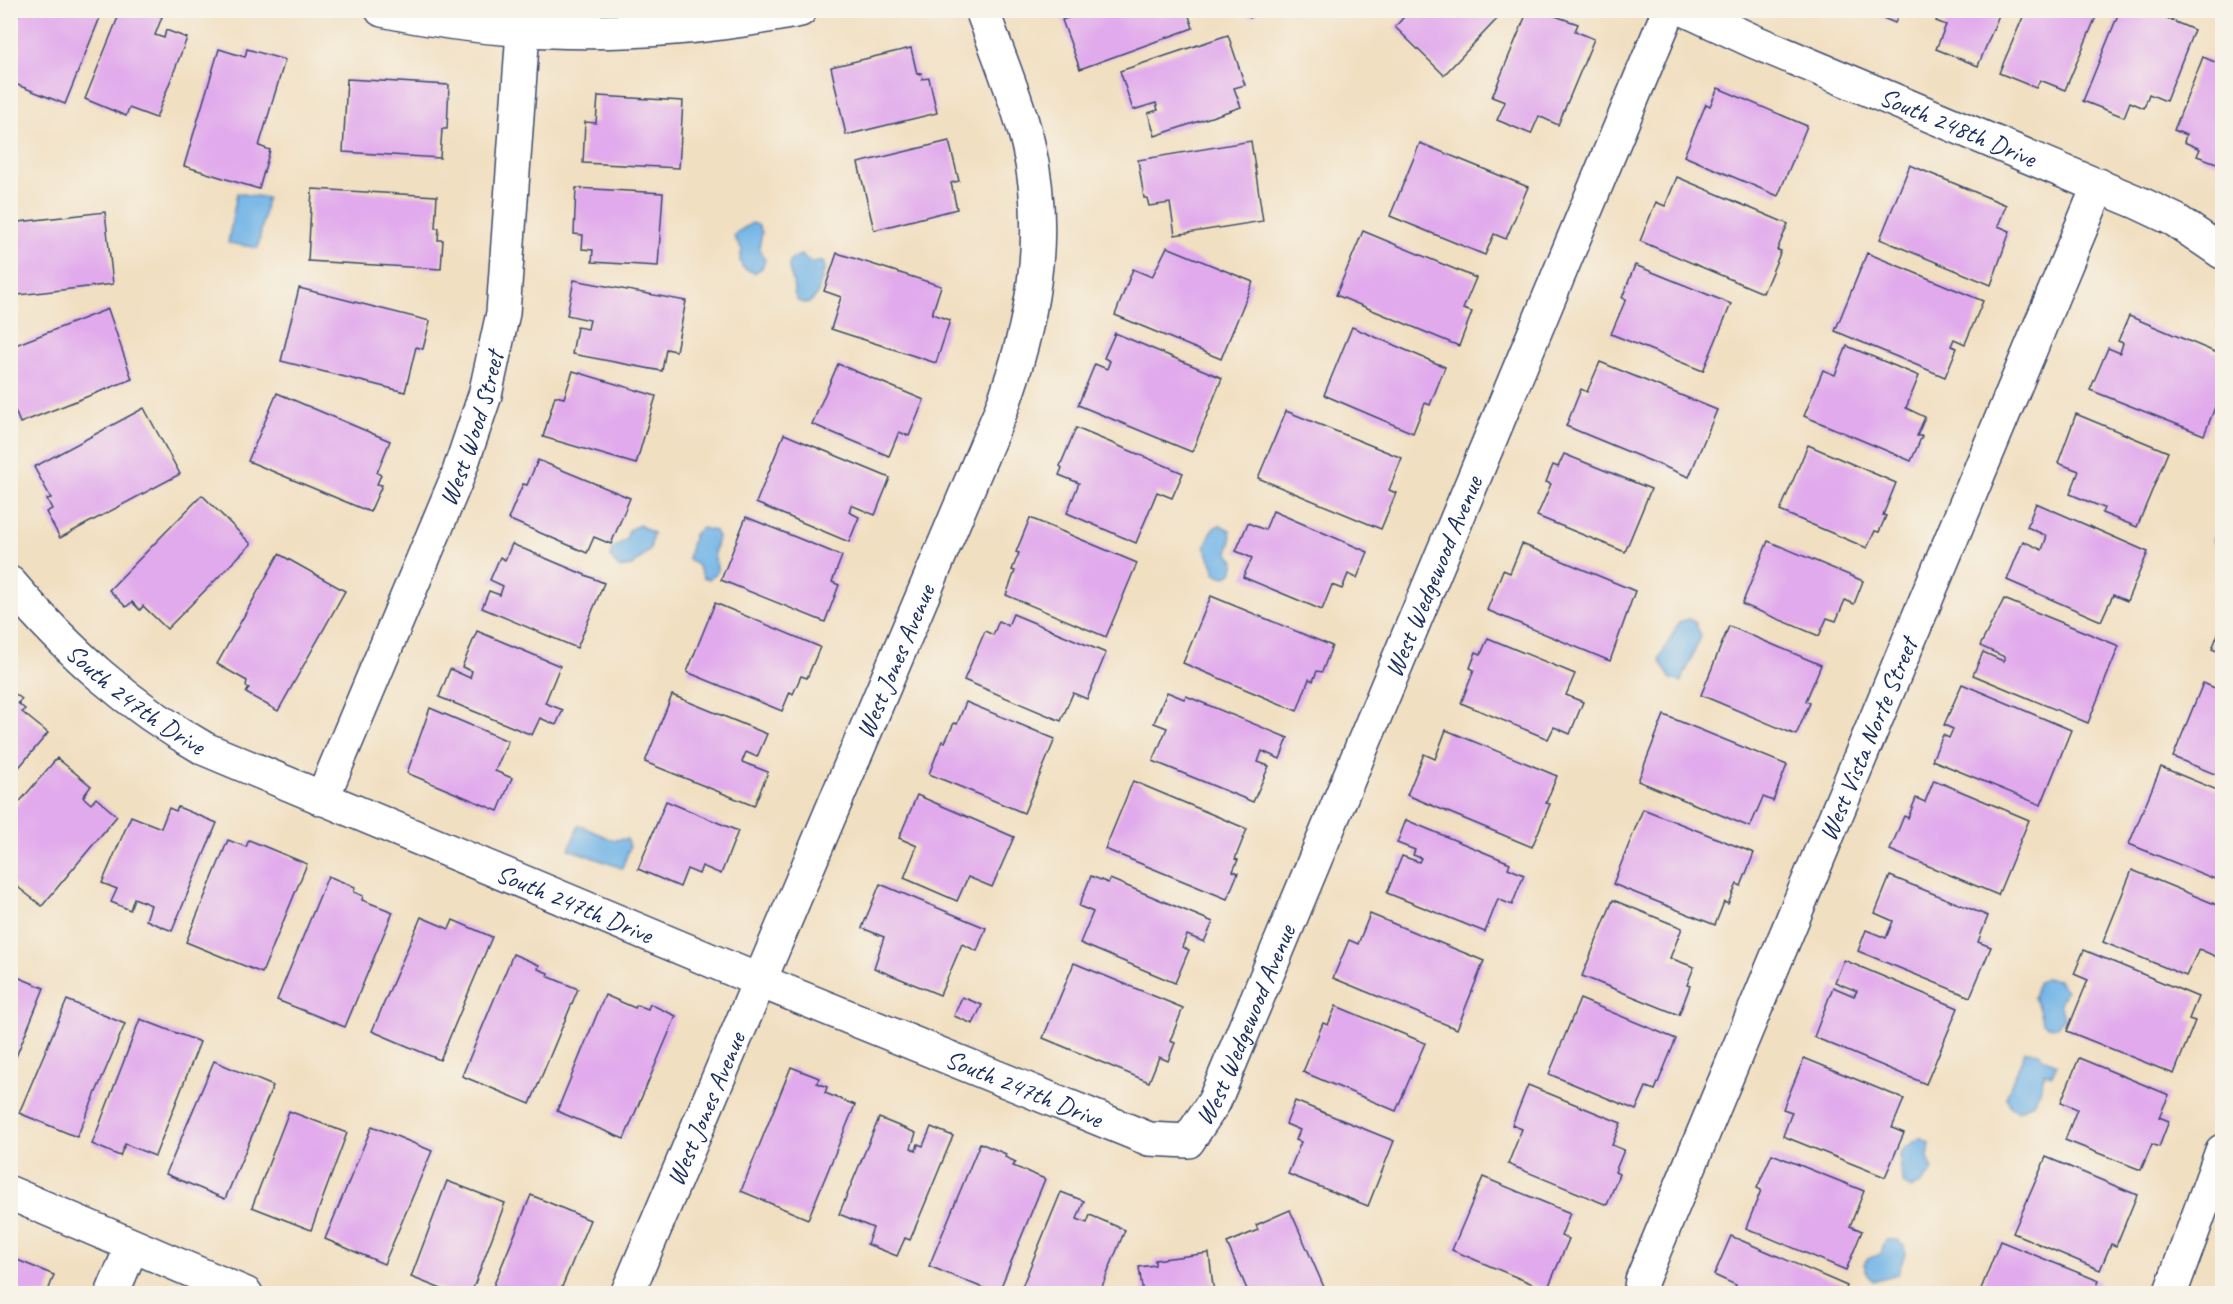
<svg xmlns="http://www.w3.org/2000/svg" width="2233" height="1304" font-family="Caveat,sans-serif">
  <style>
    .water { fill: #71b4e7; stroke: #4672a2; stroke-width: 1.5 }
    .building { fill: #e1aaec }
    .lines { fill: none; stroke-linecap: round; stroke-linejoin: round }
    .street-casing { stroke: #3b496d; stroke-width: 36 }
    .street { stroke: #fff; stroke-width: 33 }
    .labels { text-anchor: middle; stroke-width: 6; stroke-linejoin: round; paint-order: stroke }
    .street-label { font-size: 26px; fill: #1b2f5e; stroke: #f7f3e8 }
  </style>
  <rect width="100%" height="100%" fill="#f7f3e8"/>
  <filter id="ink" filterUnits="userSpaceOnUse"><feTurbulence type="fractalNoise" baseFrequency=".0167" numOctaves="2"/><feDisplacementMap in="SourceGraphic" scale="12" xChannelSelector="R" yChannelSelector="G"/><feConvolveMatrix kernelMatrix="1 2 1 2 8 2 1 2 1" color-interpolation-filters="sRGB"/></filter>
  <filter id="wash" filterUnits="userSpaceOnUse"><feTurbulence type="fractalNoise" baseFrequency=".008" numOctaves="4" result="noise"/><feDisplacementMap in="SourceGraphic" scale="24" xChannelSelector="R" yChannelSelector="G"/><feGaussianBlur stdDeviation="1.35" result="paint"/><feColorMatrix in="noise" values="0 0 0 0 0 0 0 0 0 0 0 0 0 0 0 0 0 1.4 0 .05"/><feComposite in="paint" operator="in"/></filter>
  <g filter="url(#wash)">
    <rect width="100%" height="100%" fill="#f1dfc1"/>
    <g class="water">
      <polygon points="237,193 267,198 258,248 228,243"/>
      <polygon points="752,223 758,225 762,232 759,248 765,260 762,268 754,273 743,268 740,261 742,249 734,237 736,233"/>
      <path d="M801 255 811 262H823L825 267 817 295 809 303C790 304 796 290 792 278 790 271 787 267 791 259Z"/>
      <polygon points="639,525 653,533 650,550 632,566 619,568 611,558 612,549 626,540 629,530"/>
      <polygon points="1220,525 1230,530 1231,539 1228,553 1235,561 1232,573 1224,577 1216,574 1205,547 1213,528"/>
      <polygon points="2222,527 2222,551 2213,539"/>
      <polygon points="702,528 715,531 718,537 714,554 718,571 710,579 704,578 698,566 688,559 694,534"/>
      <polygon points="1689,619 1695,622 1701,636 1681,682 1671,679 1659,660 1679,622"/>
      <polygon points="579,825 612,840 627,839 630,847 622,868 569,849"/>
      <polygon points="2045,978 2058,980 2066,991 2060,1003 2064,1017 2057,1027 2048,1026 2042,1021 2039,1008 2033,998 2038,983"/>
      <polygon points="2025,1051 2039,1052 2043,1058 2057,1064 2052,1075 2045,1073 2035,1102 2018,1111 2011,1107 2006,1097"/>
      <polygon points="1920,1138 1930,1144 1928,1158 1933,1170 1921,1184 1911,1188 1902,1182 1900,1155 1905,1148"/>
      <polygon points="1886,1240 1897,1240 1904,1246 1905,1253 1898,1274 1873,1281 1868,1276 1864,1264 1867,1259 1881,1254"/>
    </g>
    <g id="blocks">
      <g class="building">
        <polygon points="20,10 103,10 65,104 10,82 10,35"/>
        <polygon points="121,10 146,10 162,17 155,35 164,38 166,30 187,38 156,118 129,108 126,116 85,99"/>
        <polygon points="1090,10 1187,10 1193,28 1080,69 1062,20"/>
        <polygon points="1245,10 1262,10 1250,18"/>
        <polygon points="1410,10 1490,10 1498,18 1444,75 1395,27"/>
        <polygon points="1528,10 1538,10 1578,24 1575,31 1594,39 1558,125 1539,116 1531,134 1497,120 1505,102 1492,97"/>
        <polygon points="1864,10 1900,10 1895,23"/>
        <polygon points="1940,10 2001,10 1978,66 1936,49 1946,25 1936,21"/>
        <polygon points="2026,10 2098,12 2065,90 2040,80 2036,88 1999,73"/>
        <polygon points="2120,10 2147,10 2194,30 2166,101 2149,94 2144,108 2130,102 2124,117 2083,101"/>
        <polygon points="1228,35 1245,85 1234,88 1241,107 1155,136 1148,113 1158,110 1156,103 1133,110 1120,71"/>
        <polygon points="911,48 917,74 921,73 922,79 929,78 937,113 846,135 831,67"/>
        <polygon points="219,49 245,57 247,49 285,60 259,146 270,150 259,189 184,166"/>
        <polygon points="2203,57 2222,65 2222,165 2197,156 2200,149 2184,142 2186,135 2174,130"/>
        <polygon points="347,79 449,85 447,129 442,129 440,158 343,152"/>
        <polygon points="1718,88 1807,126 1778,196 1684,156 1706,104 1710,106"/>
        <polygon points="598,96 683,101 679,168 583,163 585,122 596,123"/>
        <polygon points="949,141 959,181 951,183 957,209 874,230 858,163"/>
        <polygon points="1251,141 1263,221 1175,235 1170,203 1149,206 1147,198 1144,198 1138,160"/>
        <polygon points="1420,143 1528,187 1506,239 1494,234 1485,255 1390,216"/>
        <polygon points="1910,165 2006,205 1998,226 2010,231 1991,285 1880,239"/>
        <polygon points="1677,177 1788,224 1777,250 1781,251 1763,293 1640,241 1656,202 1665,206"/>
        <polygon points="576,188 663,193 658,266 592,262 593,250 582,249 583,235 574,234"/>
        <polygon points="312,189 437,196 435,228 439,228 438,240 443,240 441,269 308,261"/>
        <polygon points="105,212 113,284 10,296 10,223"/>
        <polygon points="1363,231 1476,278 1463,309 1472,312 1459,346 1336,295"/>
        <polygon points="1167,247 1253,282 1221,359 1115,315 1133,269 1152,277"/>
        <polygon points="837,253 941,286 932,314 950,320 936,363 831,329 841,297 824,291"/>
        <polygon points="1867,253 1983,301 1965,344 1954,339 1951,346 1957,348 1945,377 1835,331"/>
        <polygon points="1635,265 1731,304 1703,371 1611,334 1626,299 1622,298"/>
        <polygon points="574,280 686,301 676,351 666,349 662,371 572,354 577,327 588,329 590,320 567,315"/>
        <polygon points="299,288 430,321 423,349 416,347 405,392 281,361"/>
        <polygon points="108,309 132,379 20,423 10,398 10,347"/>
        <polygon points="2129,316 2222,355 2222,390 2204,435 2090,390 2108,348 2120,353 2123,343 2118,341"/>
        <polygon points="1352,327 1445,367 1430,405 1425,403 1413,433 1324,395"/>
        <polygon points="1115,333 1222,378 1192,452 1078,405 1095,364 1107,369 1110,361 1104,358"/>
        <polygon points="1847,346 1919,376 1906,408 1925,417 1917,436 1922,436 1911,461 1804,416 1823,370 1835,375"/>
        <polygon points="1600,362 1717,410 1689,477 1566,426 1581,389 1587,392"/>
        <polygon points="838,364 924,400 909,436 899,432 889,456 812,424"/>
        <polygon points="573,371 656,396 636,464 543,437 555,396 564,398"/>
        <polygon points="277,393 390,441 377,473 381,475 377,484 382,485 370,512 248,461"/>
        <polygon points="144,408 180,474 60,538 46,512 52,509 47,499 51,498 34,467"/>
        <polygon points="1286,411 1402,458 1389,490 1396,493 1381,529 1258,478"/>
        <polygon points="2076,414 2168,452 2137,527 2102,513 2104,508 2070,494 2079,471 2058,463"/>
        <polygon points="1076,428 1183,473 1172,498 1157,492 1136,543 1067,513 1079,483 1059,475 1062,468 1060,466"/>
        <polygon points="784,434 890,478 875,515 851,505 849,512 859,517 849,542 756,503"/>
        <polygon points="1808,445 1896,483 1883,515 1886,516 1879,532 1875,531 1867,548 1780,511"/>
        <polygon points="1564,454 1651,489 1625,552 1537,516 1551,484 1546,482 1553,465 1558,467"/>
        <polygon points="538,460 630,498 611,544 594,537 587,553 508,519 523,484 527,485"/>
        <polygon points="202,495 251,544 167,629 143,606 140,610 132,602 126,607 109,590"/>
        <polygon points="2036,503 2148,552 2127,601 2113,595 2101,621 2007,580 2023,541 2042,550 2047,536 2027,527"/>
        <polygon points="1273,511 1368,552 1357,578 1348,574 1342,589 1332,585 1322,610 1243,577 1252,558 1236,551 1248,523 1265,530"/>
        <polygon points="746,517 842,556 832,582 839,585 825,622 721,580"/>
        <polygon points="1030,518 1137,563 1106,637 1006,595 1015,571 1012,570 1019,553 1016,552"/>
        <polygon points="1768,541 1863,581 1854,604 1845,600 1836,621 1827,618 1819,636 1742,604"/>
        <polygon points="512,544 604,583 577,648 482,608 489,591 500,595 503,586 490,580 500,557 505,560"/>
        <polygon points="1522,544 1635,591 1610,661 1487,610 1503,570 1510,573"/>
        <polygon points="279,554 345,591 278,711 246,693 249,688 246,686 247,681 217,664"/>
        <polygon points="1211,596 1332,646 1322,672 1317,671 1313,681 1309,679 1297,711 1183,663"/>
        <polygon points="2004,599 2119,646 2088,723 1973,675 1983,652 2003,661 2005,657 1980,646"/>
        <polygon points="715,603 820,647 807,678 801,676 793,694 790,692 782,711 687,672"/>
        <polygon points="1013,614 1106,653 1087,699 1073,693 1061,721 964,680 985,631 993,635 999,621 1008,626"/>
        <polygon points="2222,624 2222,653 2212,649"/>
        <polygon points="1729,626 1821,665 1806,701 1810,703 1796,735 1701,695"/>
        <polygon points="477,631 560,666 545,703 563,710 556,725 540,718 532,735 439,697 450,669 470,678 472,671 462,667"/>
        <polygon points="1488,638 1575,674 1566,695 1583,702 1570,734 1554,727 1548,739 1461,703 1474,670 1470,668 1476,652 1481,654"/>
        <polygon points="2203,683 2222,691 2222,777 2173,757"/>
        <polygon points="1962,684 2071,730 2041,805 1932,760 1943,735 1949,738 1953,729 1944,725"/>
        <polygon points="10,690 22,699 18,703 25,709 22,712 48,733 10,778"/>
        <polygon points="1167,692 1184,699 1186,696 1288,738 1280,759 1262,751 1258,762 1269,766 1253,802 1153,761 1167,728 1154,723"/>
        <polygon points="672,695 767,734 757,757 746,752 742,762 768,772 754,806 645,762"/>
        <polygon points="966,702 1055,739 1024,813 929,774 942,741 945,742 954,723 957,724"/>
        <polygon points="430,708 508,741 495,771 512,778 498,811 407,773"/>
        <polygon points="1664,715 1787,765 1773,801 1763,797 1750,827 1638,781"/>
        <polygon points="1446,730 1557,776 1546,803 1550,804 1532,847 1407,795 1424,754 1435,759"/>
        <polygon points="57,758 91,786 83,797 91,804 96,798 117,816 42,906 10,881 10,813"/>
        <polygon points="2161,767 2222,792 2222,882 2129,844"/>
        <polygon points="1934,780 2029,820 1998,895 1890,850 1904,816 1908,818 1916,798 1925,802"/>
        <polygon points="1133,781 1247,829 1235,859 1238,860 1233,871 1238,873 1227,899 1105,849"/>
        <polygon points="917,795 1014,837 992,887 968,877 957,901 904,878 917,846 899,838"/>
        <polygon points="666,801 738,831 721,874 702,866 699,874 687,869 680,887 638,869"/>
        <polygon points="178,807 217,823 172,931 146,920 151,905 134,898 130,910 111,902 117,889 102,883 131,816 161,828 169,808 176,811"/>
        <polygon points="1643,809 1754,853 1741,886 1737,884 1728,904 1724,902 1715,925 1613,884"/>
        <polygon points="1406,820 1510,863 1508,868 1524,875 1512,905 1498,899 1485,932 1387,893 1402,856 1419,862 1421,858 1413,855 1415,850 1397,843"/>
        <polygon points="228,840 246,847 249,840 307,864 262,973 186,942"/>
        <polygon points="2132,870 2222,907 2222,950 2219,958 2199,949 2186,976 2103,942"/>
        <polygon points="328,876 355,887 354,892 363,896 362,900 393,912 345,1027 277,1000"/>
        <polygon points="1091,876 1108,883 1110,879 1213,922 1204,942 1187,935 1182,947 1189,950 1175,983 1080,943 1093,912 1079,906"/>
        <polygon points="1890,876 1988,916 1978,942 1991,947 1970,997 1858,951 1866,930 1886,938 1893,921 1875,913"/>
        <polygon points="880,884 986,928 977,951 962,944 940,995 874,968 884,937 862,928"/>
        <polygon points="1613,900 1682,928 1670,958 1694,967 1687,985 1690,986 1679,1015 1582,976"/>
        <polygon points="1370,914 1484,961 1457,1029 1333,978 1349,940 1358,944"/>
        <polygon points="421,917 449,929 453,920 492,937 440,1060 372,1031"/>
        <polygon points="2084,950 2198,997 2189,1019 2195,1021 2174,1074 2067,1031 2088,980 2074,974"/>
        <polygon points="513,954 539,965 538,969 548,973 547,976 578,989 530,1104 462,1076"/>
        <polygon points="1844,960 1958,1008 1926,1084 1814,1037 1833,987 1854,996 1857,991 1835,982"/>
        <polygon points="1074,963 1183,1008 1170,1041 1175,1043 1168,1061 1159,1057 1149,1082 1043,1038"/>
        <polygon points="10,974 44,988 11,1069 10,1069"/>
        <polygon points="605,995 635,1008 637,1005 648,1009 650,1004 676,1016 624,1139 557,1111"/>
        <polygon points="962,997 982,1005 973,1024 954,1016"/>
        <polygon points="1580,999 1676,1039 1655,1090 1646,1087 1636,1110 1549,1074"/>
        <polygon points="67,1000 125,1024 77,1137 19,1113"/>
        <polygon points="1336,1006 1425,1043 1396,1111 1303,1072 1323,1023 1328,1025"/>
        <polygon points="140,1019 200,1042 155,1156 125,1144 120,1156 92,1144"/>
        <polygon points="1804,1058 1904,1099 1892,1128 1904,1133 1885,1177 1783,1136 1792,1112 1783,1109"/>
        <polygon points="2079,1058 2169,1095 2159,1117 2169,1121 2159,1147 2152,1144 2141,1170 2065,1140 2077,1109 2061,1102"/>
        <polygon points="214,1061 273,1086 225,1199 166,1174"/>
        <polygon points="791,1067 819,1078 817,1083 827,1087 825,1093 855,1105 808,1219 741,1191"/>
        <polygon points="1528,1085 1621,1123 1612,1145 1624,1150 1615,1172 1619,1174 1607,1205 1508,1164 1522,1129 1512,1125"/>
        <polygon points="1295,1101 1394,1141 1368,1206 1288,1174 1301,1142 1296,1140 1300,1130 1286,1124"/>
        <polygon points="289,1111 347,1133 311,1230 252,1207"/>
        <polygon points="879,1118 916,1133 911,1148 916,1151 918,1144 923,1146 931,1127 953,1136 910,1240 905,1238 897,1256 867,1244 873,1228 839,1214"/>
        <polygon points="372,1126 432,1151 384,1264 325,1239"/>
        <polygon points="980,1143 1006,1154 1005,1157 1016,1162 1013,1166 1045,1179 998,1294 929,1266"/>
        <polygon points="1772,1154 1864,1191 1850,1226 1862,1231 1846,1270 1746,1228 1761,1190 1757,1188"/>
        <polygon points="2046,1157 2137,1195 2116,1246 2111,1244 2100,1270 2013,1233"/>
        <polygon points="1483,1177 1570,1213 1561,1236 1569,1239 1547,1290 1452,1250"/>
        <polygon points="447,1181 505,1203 471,1294 454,1294 411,1277"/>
        <polygon points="1061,1192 1084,1201 1077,1219 1087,1223 1090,1215 1125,1230 1099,1294 1019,1294"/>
        <polygon points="531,1195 590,1220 559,1294 490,1294"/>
        <polygon points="1290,1210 1327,1294 1249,1294 1227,1243 1258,1230 1256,1225"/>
        <polygon points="1731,1236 1847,1286 1844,1294 1732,1294 1736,1285 1714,1275"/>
        <polygon points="2000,1241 2099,1281 2094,1294 1979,1294"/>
        <polygon points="1209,1253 1214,1294 1143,1294 1139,1267 1155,1265 1155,1260"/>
        <polygon points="10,1257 54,1275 47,1294 10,1294"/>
      </g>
    </g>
  </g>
  <g filter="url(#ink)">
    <use href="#blocks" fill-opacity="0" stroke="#3b496d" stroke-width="1.5"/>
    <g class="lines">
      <g class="street-casing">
        <g id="street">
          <path d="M382 10C521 40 661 38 800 10"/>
          <path id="s1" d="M1686 10 1753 41 2139 203 2175 220 2222 252"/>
          <path id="s2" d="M10 583C69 652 126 704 205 749L760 981 1149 1139 1188 1141 1214 1102 1669 10"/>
          <path id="s3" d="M322 799 457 478 485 395 503 313 523 31"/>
          <polyline points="10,1193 246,1294"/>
          <polyline points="112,1294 132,1246"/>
          <path id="s4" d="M627 1294 1000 413C1032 326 1050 237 1028 144 1017 99 998 54 982 10"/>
          <path id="s5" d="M1640 1294 1642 1280 2099 185"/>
          <polyline points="2170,1294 2222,1151"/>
        </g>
      </g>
      <use href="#street" class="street"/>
    </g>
  </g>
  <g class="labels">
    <g class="street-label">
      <text dy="9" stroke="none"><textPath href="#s1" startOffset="296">South 248th Drive</textPath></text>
      <text dy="9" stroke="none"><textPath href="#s3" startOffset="400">West Wood Street</textPath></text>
      <text dy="9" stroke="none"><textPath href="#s2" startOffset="1934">West Wedgewood Avenue</textPath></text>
      <text dy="9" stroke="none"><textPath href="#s4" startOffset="687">West Jones Avenue</textPath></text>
      <text dy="9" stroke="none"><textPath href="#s2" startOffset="172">South 247th Drive</textPath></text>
      <text dy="9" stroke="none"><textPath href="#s5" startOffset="600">West Vista Norte Street</textPath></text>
      <text dy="9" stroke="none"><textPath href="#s2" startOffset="658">South 247th Drive</textPath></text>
      <text dy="9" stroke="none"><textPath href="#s2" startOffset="1448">West Wedgewood Avenue</textPath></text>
      <text dy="9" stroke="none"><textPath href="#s2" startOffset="1144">South 247th Drive</textPath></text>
      <text dy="9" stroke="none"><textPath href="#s4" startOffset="201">West Jones Avenue</textPath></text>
    </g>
  </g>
  <rect width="2233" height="1304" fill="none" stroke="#f7f3e8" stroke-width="36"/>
</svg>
